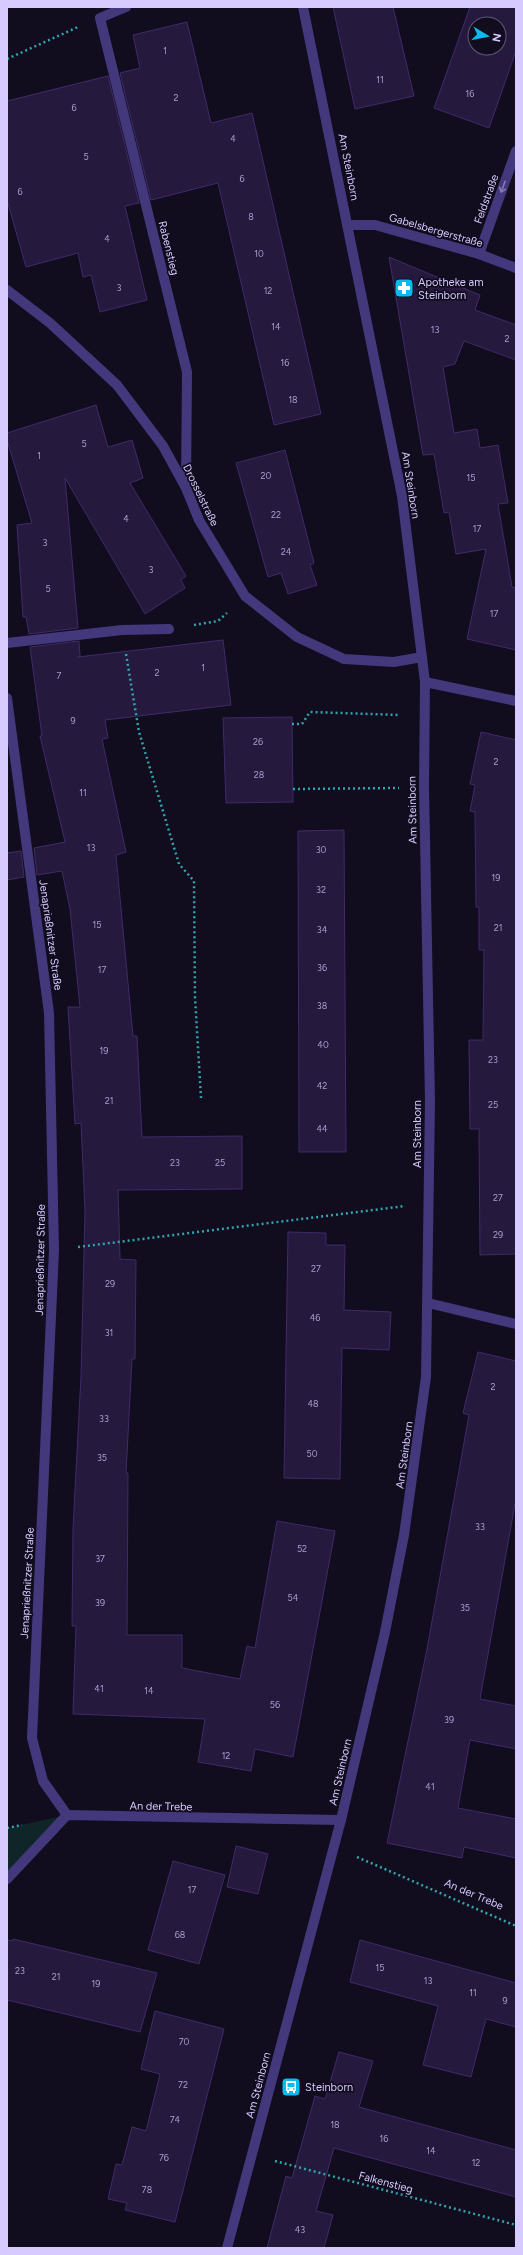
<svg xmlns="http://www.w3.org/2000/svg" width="523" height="2255" font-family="Figtree,sans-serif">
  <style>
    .green { fill: #102528 }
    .building { fill: #25193e; stroke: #3f2b6a; fill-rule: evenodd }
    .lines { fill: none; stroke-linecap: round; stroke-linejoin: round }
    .path { stroke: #30a5ad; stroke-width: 2.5; stroke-dasharray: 2 3; stroke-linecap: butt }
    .minor { stroke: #43387c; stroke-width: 10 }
    .oneway { stroke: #867ab6 }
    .labels { text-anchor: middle; stroke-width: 3.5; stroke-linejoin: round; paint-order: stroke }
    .number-label { font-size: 9px; fill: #aa9ece }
    .street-label { font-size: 11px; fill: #d7cafe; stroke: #110c1e }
    .poi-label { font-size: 11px; fill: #d7cafe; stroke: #110c1e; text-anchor: start }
  </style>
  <rect width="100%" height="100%" fill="#110c1e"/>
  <polygon class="green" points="67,1815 7,1879 7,1828"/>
  <g class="building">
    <polygon points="333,7 393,7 414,96 355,109"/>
    <path d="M470 7H516V51L489 128 434 108ZM475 24H499V48H475Z"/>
    <polygon points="187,22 211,123 252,113 321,414 274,425 218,183 151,200 120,73 140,68 133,35"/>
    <polygon points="108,76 139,203 125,206 147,300 100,312 91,275 83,277 78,253 26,267 7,200 7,101"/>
    <polygon points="389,257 480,295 475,310 516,325 516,360 464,341 455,364 443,367 454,433 477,429 480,448 498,445 508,503 498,504 512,587 516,588 516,650 467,639 486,549 456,554 449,512 444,513 434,454 423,455"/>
    <polygon points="96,405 108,447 132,440 143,478 130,483 186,576 181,580 185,588 145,614 65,478 78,628 29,634 26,617 23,617 17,525 32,523 7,440 7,433"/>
    <polygon points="285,450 314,563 310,565 317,585 288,594 281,573 268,577 236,463"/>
    <polygon points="223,640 231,705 105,720 108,738 102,739 126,852 116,855 133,1036 137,1036 142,1137 242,1136 242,1189 118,1190 120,1259 136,1260 135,1359 132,1359 126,1473 128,1473 127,1635 182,1635 182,1668 240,1679 247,1646 255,1648 277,1521 335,1531 293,1757 255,1749 251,1771 198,1762 205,1719 73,1714 76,1626 72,1626 73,1529 81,1376 85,1211 81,1123 75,1124 68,1007 80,1007 70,909 62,871 37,875 34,848 65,842 40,736 42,736 30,647 79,641 80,656 78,657"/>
    <polygon points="292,717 293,802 226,803 223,718"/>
    <polygon points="481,732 516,740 516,1254 480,1255 479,1129 470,1129 469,1040 483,1040 484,950 479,950 479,907 476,907 475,812 470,811 475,785 470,784"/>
    <polygon points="344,830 346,1152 299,1152 298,831"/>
    <polygon points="21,851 24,877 7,880 7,853"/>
    <polygon points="288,1232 326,1233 326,1245 345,1245 344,1310 391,1312 389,1350 342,1348 340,1479 284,1478"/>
    <polygon points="478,1352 516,1361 516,1498 480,1699 516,1706 516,1749 470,1740 458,1808 516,1819 516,1858 464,1847 462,1858 387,1843 427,1649 469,1415 463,1413"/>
    <polygon points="236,1846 268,1854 258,1894 227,1887"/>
    <polygon points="173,1861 225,1875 199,1964 148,1950"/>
    <polygon points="13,1939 157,1973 140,2032 7,2000 7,1940 13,1941"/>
    <polygon points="360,1940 516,1983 516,2027 486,2019 471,2077 423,2065 438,2006 350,1982"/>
    <polygon points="155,2011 224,2029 175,2222 125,2210 127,2203 108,2199 116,2164 122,2165 132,2127 146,2131 160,2074 141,2069"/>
    <polygon points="339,2052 373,2061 359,2107 516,2150 516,2197 334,2148 316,2211 333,2215 324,2248 267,2248 286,2176 292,2178 315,2096 325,2099"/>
  </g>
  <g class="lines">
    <g class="path">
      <polyline points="7,59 78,27"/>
      <polyline points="194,625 218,621 227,613"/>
      <polyline points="126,654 139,732 179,864 194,881 195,997 201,1098"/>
      <polyline points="292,724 302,724 310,712 400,715"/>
      <polyline points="293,789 399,788"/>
      <polyline points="78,1247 405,1206"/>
      <polyline points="7,1828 22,1825"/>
      <polyline points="357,1857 516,1926"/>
      <polyline points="275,2161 516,2225"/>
    </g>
    <g class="minor">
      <polyline points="126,7 100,18 187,372 186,486"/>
      <polyline points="348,225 375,225 479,254 516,268"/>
      <polyline points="479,254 516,151"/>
      <polyline points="7,290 50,323 117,385 163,446 186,488 199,520 245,596 297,637 344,659 394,662 422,657"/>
      <polyline points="7,643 122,630 169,629"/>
      <polyline points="425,682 516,701"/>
      <polyline points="7,698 49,1013 54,1250 32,1738 43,1781 67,1815"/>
      <polyline points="428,1303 516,1324"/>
      <polyline points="7,1879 67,1815 341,1820"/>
      <polyline points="227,2248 341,1820 385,1632 404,1535 426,1377 430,1101 424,787 425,682 402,496 303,7"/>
    </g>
  </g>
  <defs><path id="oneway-shaft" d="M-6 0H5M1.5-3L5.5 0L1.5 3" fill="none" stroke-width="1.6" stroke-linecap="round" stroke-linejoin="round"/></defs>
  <use class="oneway" href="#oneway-shaft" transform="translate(503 187) rotate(110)"/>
  <defs>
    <g id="pharmacy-square" transform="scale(1)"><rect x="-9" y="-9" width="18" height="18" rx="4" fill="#05bbef" stroke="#110c1e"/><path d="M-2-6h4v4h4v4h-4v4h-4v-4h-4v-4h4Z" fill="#fff"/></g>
    <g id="bus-square" transform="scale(1)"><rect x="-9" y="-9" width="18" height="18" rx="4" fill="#05bbef" stroke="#110c1e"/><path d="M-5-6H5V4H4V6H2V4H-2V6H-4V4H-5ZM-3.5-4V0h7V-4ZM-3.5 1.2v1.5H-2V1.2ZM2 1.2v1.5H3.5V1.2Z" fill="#fff"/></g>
  </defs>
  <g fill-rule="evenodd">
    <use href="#pharmacy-square" x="404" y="288"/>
    <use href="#bus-square" x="291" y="2087"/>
  </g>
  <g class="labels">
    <g class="number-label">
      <text x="165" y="54">1</text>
      <text x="380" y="83">11</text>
      <text x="470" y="97">16</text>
      <text x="176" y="101">2</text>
      <text x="74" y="111">6</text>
      <text x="233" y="142">4</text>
      <text x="86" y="160">5</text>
      <text x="242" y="182">6</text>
      <text x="20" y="195">6</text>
      <text x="251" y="220">8</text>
      <text x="107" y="242">4</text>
      <text x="259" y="257">10</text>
      <text x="119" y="291">3</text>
      <text x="268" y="294">12</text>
      <text x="276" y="330">14</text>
      <text x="435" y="333">13</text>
      <text x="507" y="342">2</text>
      <text x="285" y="366">16</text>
      <text x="293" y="403">18</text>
      <text x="84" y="447">5</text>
      <text x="39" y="459">1</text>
      <text x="266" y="479">20</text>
      <text x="471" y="481">15</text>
      <text x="276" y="518">22</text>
      <text x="126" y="522">4</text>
      <text x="477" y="532">17</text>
      <text x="45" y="546">3</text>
      <text x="286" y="555">24</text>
      <text x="151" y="573">3</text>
      <text x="48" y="592">5</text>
      <text x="494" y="617">17</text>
      <text x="203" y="671">1</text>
      <text x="157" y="676">2</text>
      <text x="59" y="679">7</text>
      <text x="73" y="724">9</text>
      <text x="258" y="745">26</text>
      <text x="496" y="765">2</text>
      <text x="259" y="778">28</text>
      <text x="83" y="796">11</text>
      <text x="91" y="851">13</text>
      <text x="321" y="853">30</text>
      <text x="496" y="881">19</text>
      <text x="321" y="893">32</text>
      <text x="97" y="928">15</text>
      <text x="498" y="931">21</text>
      <text x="322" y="933">34</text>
      <text x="322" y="971">36</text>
      <text x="102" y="973">17</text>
      <text x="322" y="1009">38</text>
      <text x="323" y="1048">40</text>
      <text x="104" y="1054">19</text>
      <text x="493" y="1063">23</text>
      <text x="322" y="1089">42</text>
      <text x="109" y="1104">21</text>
      <text x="493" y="1108">25</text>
      <text x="322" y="1132">44</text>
      <text x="175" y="1166">23</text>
      <text x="220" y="1166">25</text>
      <text x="498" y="1201">27</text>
      <text x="498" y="1238">29</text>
      <text x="316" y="1272">27</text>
      <text x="110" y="1287">29</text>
      <text x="315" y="1321">46</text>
      <text x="109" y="1336">31</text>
      <text x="493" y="1390">2</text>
      <text x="313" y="1407">48</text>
      <text x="104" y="1422">33</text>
      <text x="312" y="1457">50</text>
      <text x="102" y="1461">35</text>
      <text x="480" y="1530">33</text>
      <text x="302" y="1552">52</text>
      <text x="100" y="1562">37</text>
      <text x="293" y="1601">54</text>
      <text x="100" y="1606">39</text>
      <text x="465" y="1611">35</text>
      <text x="99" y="1692">41</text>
      <text x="149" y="1694">14</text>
      <text x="275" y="1708">56</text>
      <text x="449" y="1723">39</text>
      <text x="226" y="1759">12</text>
      <text x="430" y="1790">41</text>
      <text x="192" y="1893">17</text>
      <text x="180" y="1938">68</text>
      <text x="380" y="1971">15</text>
      <text x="20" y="1974">23</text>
      <text x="56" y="1980">21</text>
      <text x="428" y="1984">13</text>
      <text x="96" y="1987">19</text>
      <text x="473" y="1996">11</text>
      <text x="505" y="2004">9</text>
      <text x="184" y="2045">70</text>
      <text x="183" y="2088">72</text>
      <text x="175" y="2123">74</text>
      <text x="335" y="2128">18</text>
      <text x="384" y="2142">16</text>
      <text x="431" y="2154">14</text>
      <text x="164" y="2161">76</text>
      <text x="476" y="2166">12</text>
      <text x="147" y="2193">78</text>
      <text x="300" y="2233">43</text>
    </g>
    <g class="street-label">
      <text transform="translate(349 167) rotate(79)" y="4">Am Steinborn</text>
      <text transform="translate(486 199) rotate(-70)" y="4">Feldstraße</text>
      <text transform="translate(436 230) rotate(16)" y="4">Gabelsbergerstraße</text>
      <text transform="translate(169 248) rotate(76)" y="4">Rabenstieg</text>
      <text transform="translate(411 485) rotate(81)" y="4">Am Steinborn</text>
      <text transform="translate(201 495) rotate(64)" y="4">Drosselstraße</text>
      <text transform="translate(412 810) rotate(-91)" y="4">Am Steinborn</text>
      <text transform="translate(51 935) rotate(82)" y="4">Jenaprießnitzer Straße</text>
      <text transform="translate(417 1134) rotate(-90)" y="4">Am Steinborn</text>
      <text transform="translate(40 1260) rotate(-89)" y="4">Jenaprießnitzer Straße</text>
      <text transform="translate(404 1455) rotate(-82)" y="4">Am Steinborn</text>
      <text transform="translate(27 1583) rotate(-87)" y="4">Jenaprießnitzer Straße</text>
      <text transform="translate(340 1772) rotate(-77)" y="4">Am Steinborn</text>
      <text transform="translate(161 1806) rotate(1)" y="4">An der Trebe</text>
      <text transform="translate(474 1894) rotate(23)" y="4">An der Trebe</text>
      <text transform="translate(258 2085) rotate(-75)" y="4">Am Steinborn</text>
      <text transform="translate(386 2182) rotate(15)" y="4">Falkenstieg</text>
    </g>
    <g class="poi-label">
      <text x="418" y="286">Apotheke am<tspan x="418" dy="13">Steinborn</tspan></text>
      <text x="305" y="2091">Steinborn</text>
    </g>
  </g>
  <rect width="523" height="2255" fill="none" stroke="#d7cafe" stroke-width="16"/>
  <g transform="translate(487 36) rotate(100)"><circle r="19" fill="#110c1e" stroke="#605878"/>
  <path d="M0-3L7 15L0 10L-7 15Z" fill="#05bbef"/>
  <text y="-6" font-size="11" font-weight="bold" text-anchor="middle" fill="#d7cafe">N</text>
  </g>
</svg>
